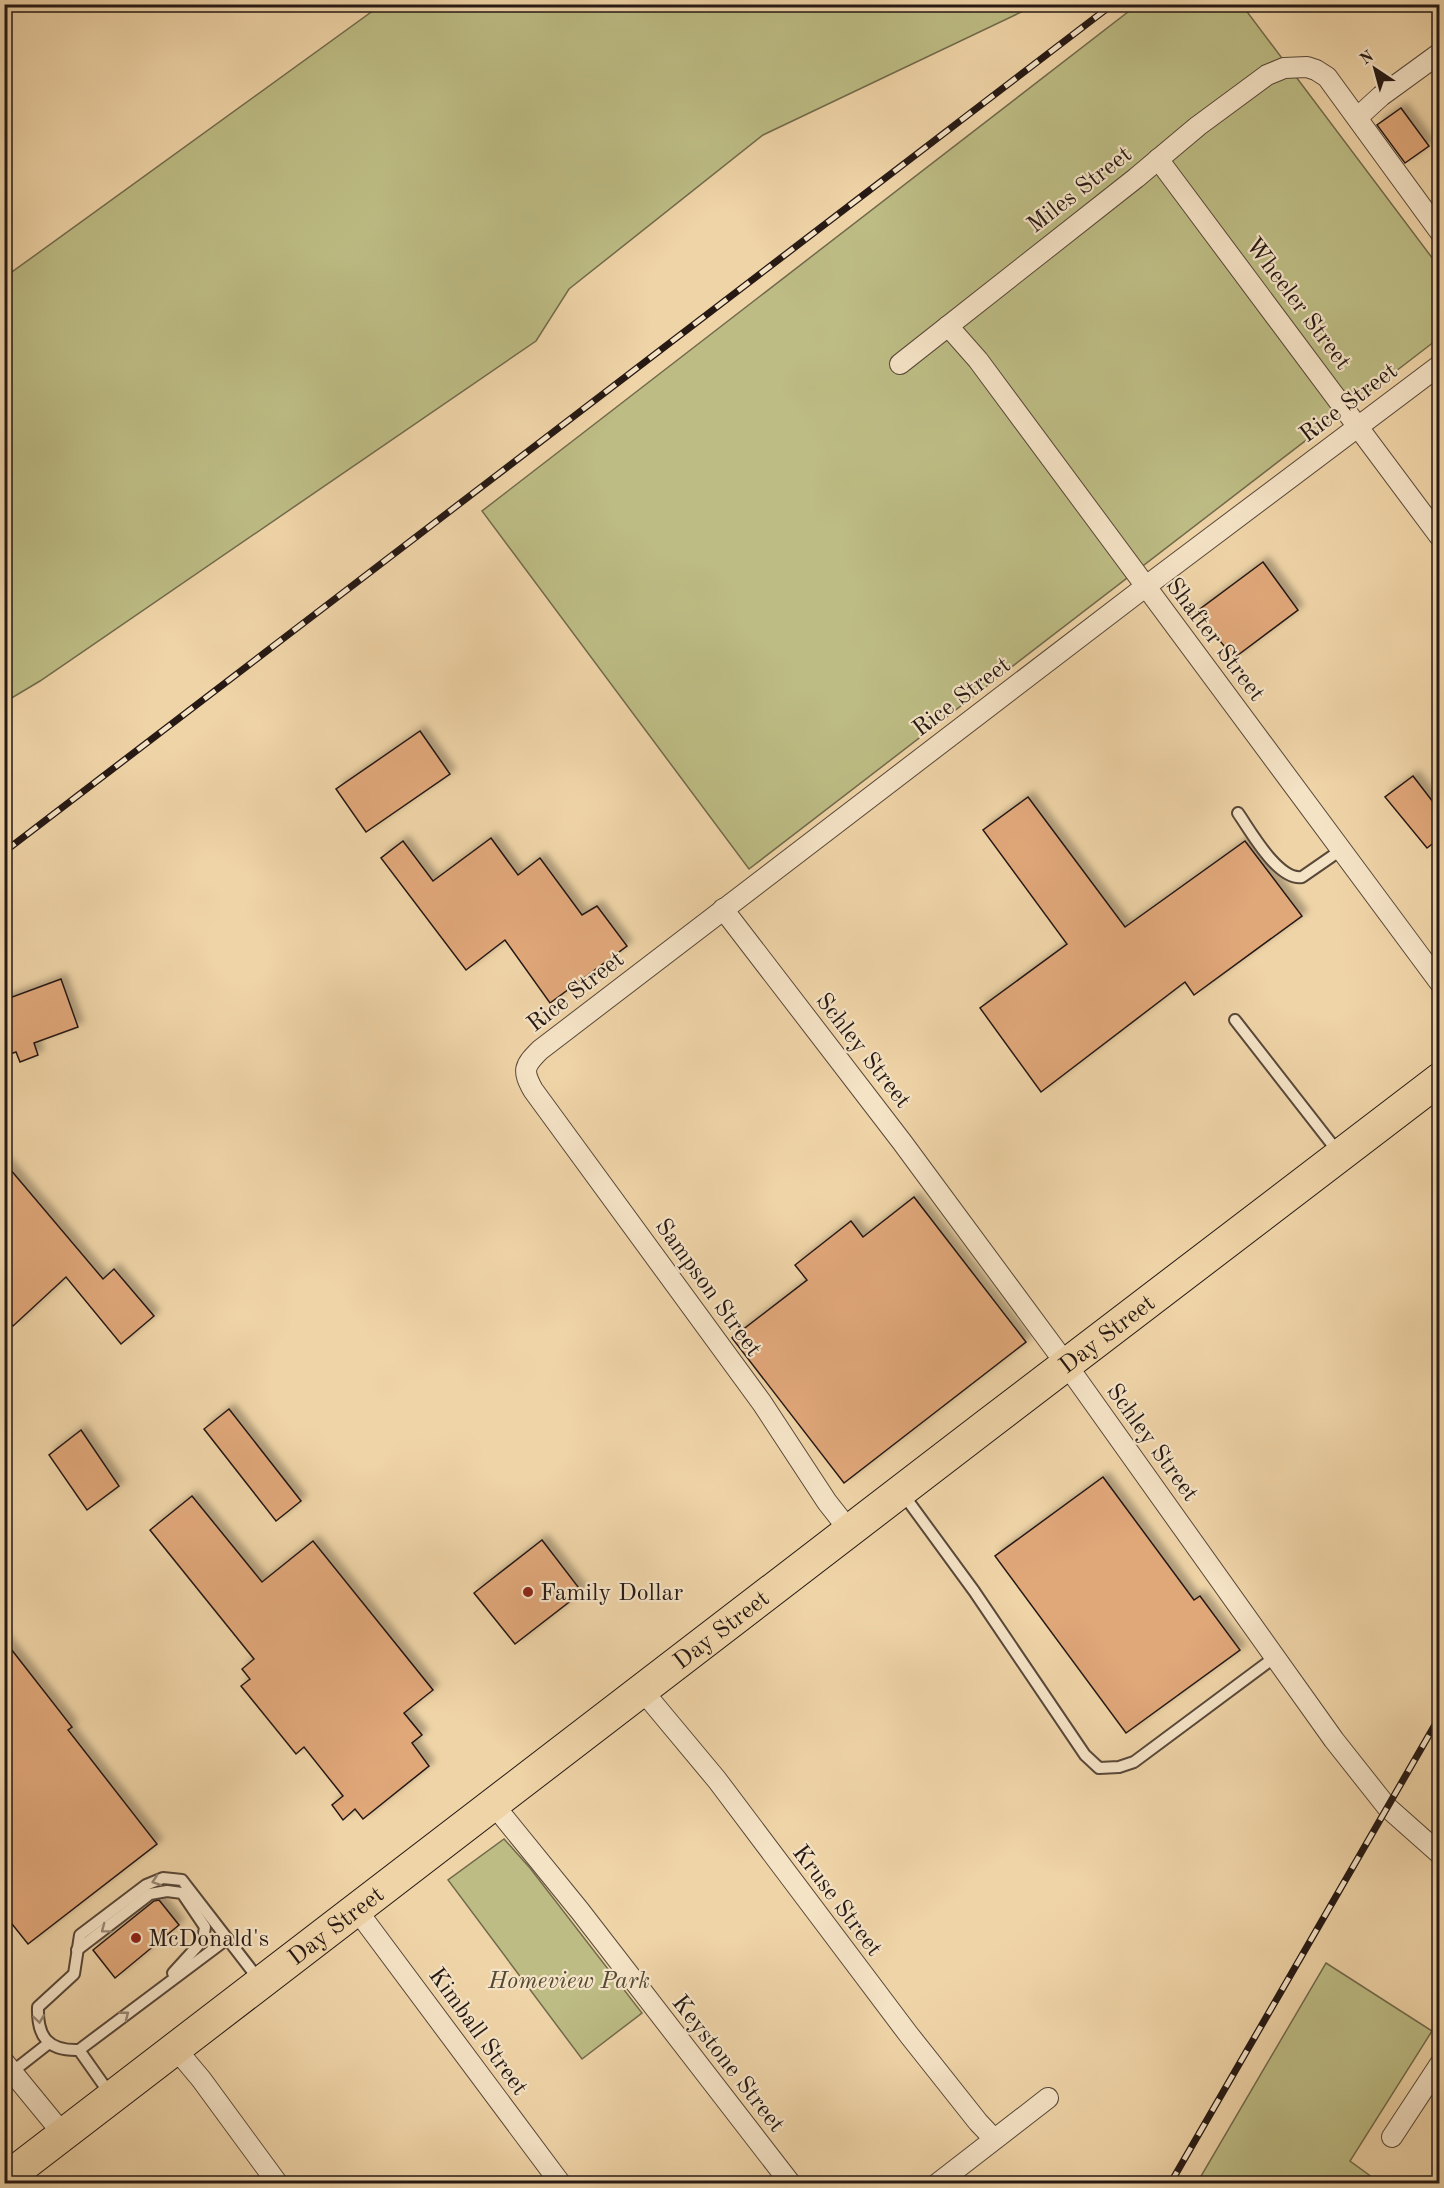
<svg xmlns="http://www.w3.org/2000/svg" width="1444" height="2188" font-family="'Old Standard TT',serif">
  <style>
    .green { fill: #bdbc84; stroke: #726a4c; stroke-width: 1.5 }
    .building { fill: #e0a779; stroke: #261914; stroke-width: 1.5; filter: url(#shadow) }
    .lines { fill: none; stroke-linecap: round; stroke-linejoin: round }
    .lane-casing { stroke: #584839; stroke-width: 14 }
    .street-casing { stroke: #584839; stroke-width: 22 }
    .primary-casing { stroke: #261914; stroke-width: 34 }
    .lane { stroke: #f5e3c6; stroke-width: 10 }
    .street { stroke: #f5e3c6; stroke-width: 20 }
    .primary { stroke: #efd4a7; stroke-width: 32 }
    .rail-casing { stroke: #261914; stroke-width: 7 }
    .rail { stroke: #f5e3c6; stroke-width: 4.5; stroke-dasharray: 14; stroke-linecap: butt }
    .oneway { stroke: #988876 }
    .poi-dot { fill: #8f2418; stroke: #f5e3c6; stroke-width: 2 }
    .labels { text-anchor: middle; stroke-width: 4.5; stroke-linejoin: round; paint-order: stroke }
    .street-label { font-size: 24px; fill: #261914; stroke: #f5e3c6 }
    .poi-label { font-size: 24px; fill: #261914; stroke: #f5e3c6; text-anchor: start }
    .park-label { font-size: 24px; font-style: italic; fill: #534a36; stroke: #f5e3c6 }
  </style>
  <defs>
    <filter id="shadow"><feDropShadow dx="5.5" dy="-5.5" stdDeviation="3" flood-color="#0004"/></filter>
  </defs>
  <rect width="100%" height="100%" fill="#efd4a7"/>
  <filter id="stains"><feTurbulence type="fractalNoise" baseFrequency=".00333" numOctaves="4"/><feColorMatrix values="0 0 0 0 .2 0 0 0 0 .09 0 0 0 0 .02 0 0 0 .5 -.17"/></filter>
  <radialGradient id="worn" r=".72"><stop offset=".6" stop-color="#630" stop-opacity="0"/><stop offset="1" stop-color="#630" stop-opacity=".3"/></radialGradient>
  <g class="green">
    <polygon points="381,5 1036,5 763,135 569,289 536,341 40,681 5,702 5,277"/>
    <polygon points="1137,5 1242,5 1439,267 1439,338 749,869 482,511"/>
    <polygon points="504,1839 530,1868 642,2013 582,2059 448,1880"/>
    <polygon points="1326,1963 1432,2031 1350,2161 1380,2183 1197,2183"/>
  </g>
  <g class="building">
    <polygon points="1401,108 1429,146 1405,163 1377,125"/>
    <polygon points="1263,562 1298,610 1234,658 1196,612"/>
    <polygon points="420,731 450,774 366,832 336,789"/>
    <polygon points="1413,776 1440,811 1440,838 1427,848 1385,797"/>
    <polygon points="1028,797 1125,927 1245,841 1302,916 1194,995 1185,982 1041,1092 980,1008 1067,944 983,830"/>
    <polygon points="491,838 518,875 540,858 582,915 597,906 627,946 550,1003 505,940 466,970 381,858 403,841 433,881"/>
    <polygon points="61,979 78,1027 34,1043 38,1055 20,1062 16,1052 4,1056 4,1000"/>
    <polygon points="4,1162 103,1279 114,1269 154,1316 121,1344 66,1277 13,1326 4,1316"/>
    <polygon points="914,1197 1026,1342 844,1483 732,1338 807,1280 795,1265 851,1221 863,1237"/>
    <polygon points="229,1409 301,1501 276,1521 204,1429"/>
    <polygon points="81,1430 119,1486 87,1510 49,1455"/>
    <polygon points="1103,1477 1194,1600 1200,1596 1240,1650 1126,1733 995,1556"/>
    <polygon points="192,1496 262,1582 313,1541 433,1690 404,1713 422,1735 412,1743 429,1766 363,1819 355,1809 343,1820 332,1805 343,1796 304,1747 296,1754 241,1686 250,1679 242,1669 254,1659 150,1530"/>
    <polygon points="542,1540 582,1592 515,1644 474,1593"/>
    <polygon points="4,1640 72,1727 68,1730 157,1844 28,1944 4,1914"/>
    <polygon points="159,1900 179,1925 115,1978 93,1950 154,1901"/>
  </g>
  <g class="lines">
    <g class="lane-casing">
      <g id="lane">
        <path d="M1238 813C1250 830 1278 881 1302 877L1341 850"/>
        <polyline points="1235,1020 1338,1152"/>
        <polyline points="903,1494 974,1591 1085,1755 1099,1768 1119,1767 1134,1762 1275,1657"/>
        <path d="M227 1939 79 2050C48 2051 37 2037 38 2007L74 1974 80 1935 146 1885 163 1878 182 1880 260 1981"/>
        <polyline points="77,1950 150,1894 167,1891 182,1893 205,1927 203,1940 173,1973"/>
        <polyline points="79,2050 110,2094"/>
        <polyline points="12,2072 49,2043"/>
      </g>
    </g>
    <g class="street-casing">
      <g id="street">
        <polyline points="1358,117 1381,96 1440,53"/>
        <polyline points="1158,159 1440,537"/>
        <polyline points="948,326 978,360 1440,983"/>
        <polyline points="900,364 1136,178 1198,126 1267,75 1284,68 1307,67 1316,70 1327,77 1440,232"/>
        <polyline points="723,909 902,1142 1066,1364 1334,1740 1387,1807 1440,1854"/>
        <path d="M849 1530 827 1502 762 1403 533 1090C522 1070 524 1066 540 1050L1145 587 1440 365"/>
        <polyline points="642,1690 717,1780 909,2035 978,2122 994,2139"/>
        <polyline points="493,1804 580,1911 791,2184"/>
        <polyline points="356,1909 561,2184"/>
        <polyline points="175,2048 201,2079 278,2184"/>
        <polyline points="4,2062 63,2134"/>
        <polyline points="1392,2137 1440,2064"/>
        <polyline points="937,2184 1048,2098"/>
      </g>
    </g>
    <g class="primary-casing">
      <g id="primary">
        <path id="s1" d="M4 2180 987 1425 1440 1079"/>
      </g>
    </g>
    <use href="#lane" class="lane"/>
    <use href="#street" class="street"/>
    <use href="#primary" class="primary"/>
    <g class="rail-casing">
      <g id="rail">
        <polyline points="4,852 1113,4"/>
        <polyline points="1170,2184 1440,1716"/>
      </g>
    </g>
    <use href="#rail" class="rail"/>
  </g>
  <defs><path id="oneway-chevron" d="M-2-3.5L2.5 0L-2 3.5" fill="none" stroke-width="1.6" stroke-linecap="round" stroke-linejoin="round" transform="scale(1.5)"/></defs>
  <g class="oneway">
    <use href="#oneway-chevron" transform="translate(156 1881) rotate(161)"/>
    <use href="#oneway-chevron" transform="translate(105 1929) rotate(143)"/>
    <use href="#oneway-chevron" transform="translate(125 2015) rotate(-38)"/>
    <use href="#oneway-chevron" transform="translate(39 2019) rotate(82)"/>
  </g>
  <g class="poi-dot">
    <circle cx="528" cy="1592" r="6"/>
    <circle cx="136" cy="1938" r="6"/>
  </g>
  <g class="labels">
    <g class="street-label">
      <text transform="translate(1079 189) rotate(-38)" y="8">Miles Street</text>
      <text transform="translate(1299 303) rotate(53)" y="8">Wheeler Street</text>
      <text transform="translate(1348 402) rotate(-37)" y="8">Rice Street</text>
      <text transform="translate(1216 639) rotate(53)" y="8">Shafter Street</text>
      <text transform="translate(961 696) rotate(-37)" y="8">Rice Street</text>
      <text transform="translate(575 991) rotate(-38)" y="8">Rice Street</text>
      <text transform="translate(864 1050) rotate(52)" y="8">Schley Street</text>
      <text transform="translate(709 1287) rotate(54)" y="8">Sampson Street</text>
      <text dy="8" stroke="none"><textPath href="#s1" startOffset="1390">Day Street</textPath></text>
      <text transform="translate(1153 1442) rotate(54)" y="8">Schley Street</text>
      <text dy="8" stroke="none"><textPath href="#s1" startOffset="904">Day Street</textPath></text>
      <text transform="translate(838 1900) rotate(53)" y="8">Kruse Street</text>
      <text dy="8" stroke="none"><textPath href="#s1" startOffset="418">Day Street</textPath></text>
      <text transform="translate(479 2031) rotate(54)" y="8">Kimball Street</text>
      <text transform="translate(729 2063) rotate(52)" y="8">Keystone Street</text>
    </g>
    <g class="poi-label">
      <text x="540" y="1600">Family Dollar</text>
      <text x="148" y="1946">McDonald's</text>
    </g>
    <g class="park-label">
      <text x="569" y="1988">Homeview Park</text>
    </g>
  </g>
  <rect width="1444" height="2188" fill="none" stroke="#efd4a7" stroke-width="24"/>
  <rect x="6" y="6" width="1432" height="2176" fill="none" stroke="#261914" stroke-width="3"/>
  <rect x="12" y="12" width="1420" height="2164" fill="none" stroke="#261914" stroke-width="1.5"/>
  <g transform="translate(1375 69) rotate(324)" stroke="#f5e3c6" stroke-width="4.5" paint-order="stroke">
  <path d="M0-4.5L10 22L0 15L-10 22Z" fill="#261914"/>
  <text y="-9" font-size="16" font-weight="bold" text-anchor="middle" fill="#261914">N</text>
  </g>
  <rect width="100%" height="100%" filter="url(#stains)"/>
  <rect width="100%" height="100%" fill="url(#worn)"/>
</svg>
